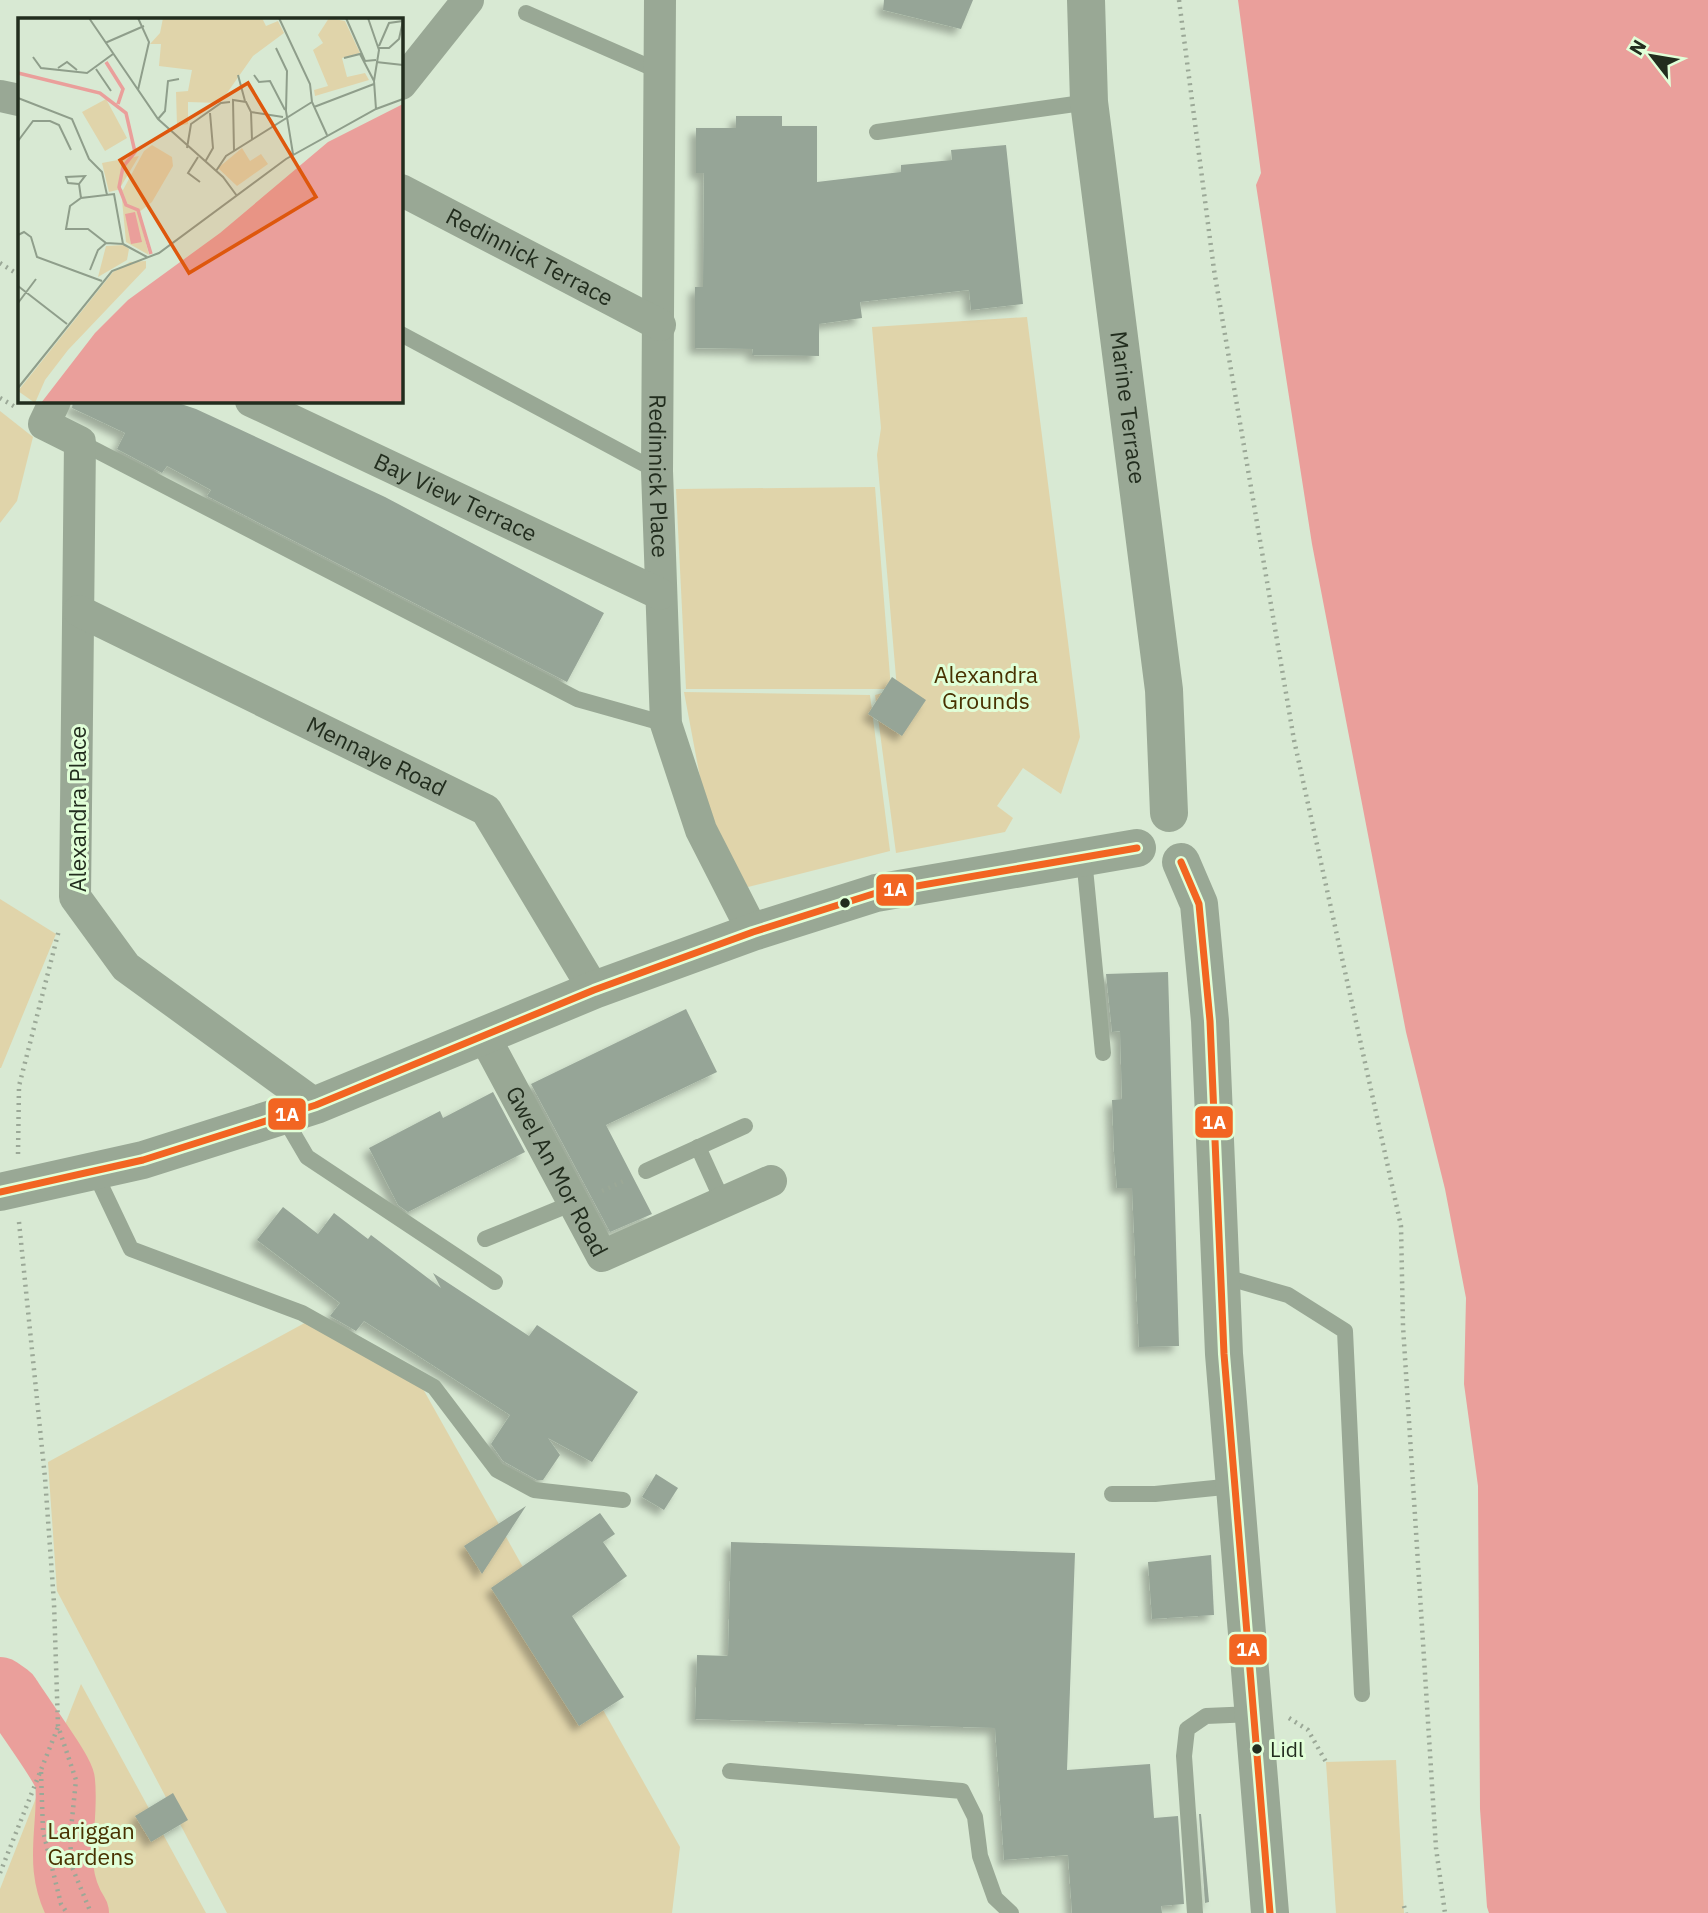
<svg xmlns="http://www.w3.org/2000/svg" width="1708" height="1913" font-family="'IBM Plex Sans',sans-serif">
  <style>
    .green { fill: #e0d4aa }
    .water { fill: #ea9f9b }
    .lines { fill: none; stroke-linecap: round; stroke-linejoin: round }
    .river { stroke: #ea9f9b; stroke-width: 60 }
    .building { fill: #96a597; filter: url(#shadow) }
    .path { stroke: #9ba897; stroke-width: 4.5; stroke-dasharray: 2 5; stroke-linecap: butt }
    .service { stroke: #99a895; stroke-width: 16 }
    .minor { stroke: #99a895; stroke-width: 32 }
    .tertiary { stroke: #99a895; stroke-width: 38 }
    .bus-1-casing { stroke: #e1ffd8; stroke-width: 12 }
    .bus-1 { stroke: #f26522; stroke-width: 7 }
    .bus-dot { fill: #222d1e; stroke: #e1ffd8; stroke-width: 2.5 }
    .labels { text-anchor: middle; stroke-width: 6; stroke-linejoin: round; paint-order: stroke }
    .bus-label { font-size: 21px; fill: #222d1e; stroke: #e1ffd8; text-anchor: start }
    .street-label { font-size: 23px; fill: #222d1e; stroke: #e1ffd8 }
    .park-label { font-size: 23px; fill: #483101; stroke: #e1ffd8 }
    .inset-river { fill: none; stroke: #ea9f9b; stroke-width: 3.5 }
    .inset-road { fill: none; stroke: #8f9e8b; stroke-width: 2 }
    .view { fill: #de570d; fill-opacity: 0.15; stroke: #de570d; stroke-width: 3.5 }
    .inset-edge { fill: none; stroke: #222d1e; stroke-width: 3.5 }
    .line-badge { stroke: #e1ffd8; stroke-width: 2.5 }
    .badge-label { font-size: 19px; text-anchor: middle; font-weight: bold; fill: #fff }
  </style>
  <defs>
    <filter id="shadow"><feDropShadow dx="-6" dy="6" stdDeviation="3.5" flood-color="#0004"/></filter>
  </defs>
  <rect width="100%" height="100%" fill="#d8e9d3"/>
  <g class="green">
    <polygon points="1027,317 1080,737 1061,794 1023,768 997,806 1013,818 1005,832 896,853 875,695 897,689 877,455 881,428 872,327"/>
    <polygon points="0,411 33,437 17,501 0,523"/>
    <polygon points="875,487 891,689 686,689 676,489"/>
    <polygon points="684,692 870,695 890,851 748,887 709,825"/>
    <polygon points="0,899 56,934 1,1068 0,1068"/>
    <polygon points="312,1319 418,1380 680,1847 672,1913 227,1913 57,1591 48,1462"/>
    <polygon points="81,1684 206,1913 0,1913 0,1889"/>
    <polygon points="1396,1760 1404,1913 1336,1913 1326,1762"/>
  </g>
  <polygon class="water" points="1238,0 1708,0 1708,1913 1489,1913 1487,1907 1480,1809 1478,1486 1464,1384 1466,1298 1445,1189 1406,1032 1312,544 1256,185 1261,173"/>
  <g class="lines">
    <path class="river" d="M0 1687 10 1694C19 1709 64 1770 65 1781 70 1826 50 1868 79 1913"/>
  </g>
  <g class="building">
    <polygon points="884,0 973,0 961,29 883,10"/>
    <polygon points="736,116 782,116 782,126 817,126 817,182 901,172 901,165 952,160 951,150 1006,145 1023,304 971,310 969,290 860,302 862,318 819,324 819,356 752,355 753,349 695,348 695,287 703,287 704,173 696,173 696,128 736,128"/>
    <polygon points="73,401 172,401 196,409 385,497 604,613 567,682 207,496 211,490 167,466 162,473 117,449 125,433 72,408"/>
    <polygon points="892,677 926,700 902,736 868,714"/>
    <polygon points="1168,972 1179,1346 1139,1347 1132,1188 1117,1188 1114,1152 1112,1100 1122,1099 1120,1031 1112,1032 1106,974"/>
    <polygon points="686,1009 717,1072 606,1125 652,1214 610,1232 531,1084"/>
    <polygon points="493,1092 525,1152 408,1212 398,1205 369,1148 440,1111 443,1118"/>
    <polygon points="283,1207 318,1234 334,1213 368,1239 371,1235 441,1288 433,1273 529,1336 537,1325 638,1392 592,1462 548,1438 560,1455 543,1480 537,1480 503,1461 491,1444 510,1415 364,1321 356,1331 330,1316 340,1303 257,1240"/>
    <polygon points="656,1474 678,1488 664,1510 642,1497"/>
    <polygon points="526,1506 482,1574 464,1546"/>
    <polygon points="600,1513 615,1534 603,1542 627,1576 572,1616 624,1697 579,1726 491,1588"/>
    <polygon points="731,1542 1075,1553 1067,1770 1150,1764 1154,1818 1178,1816 1184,1904 1161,1906 1162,1913 1072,1913 1068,1855 1004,1860 995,1728 695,1719 697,1655 728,1656"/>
    <polygon points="1211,1555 1214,1615 1152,1619 1148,1562"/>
    <polygon points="173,1793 188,1820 151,1842 135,1816"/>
    <polygon points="1199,1814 1201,1814 1209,1902 1205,1903"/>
  </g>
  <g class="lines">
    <g class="path">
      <polyline points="1179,0 1214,270 1294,740 1401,1226 1403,1326 1436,1848 1445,1913"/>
      <polyline points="0,263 19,275"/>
      <polyline points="0,398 17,408"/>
      <polyline points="18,1154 19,1086 59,930"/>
      <polyline points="602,1191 626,1180"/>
      <polyline points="19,1222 45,1478 54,1603 58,1726 76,1780 70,1839 72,1867 91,1913"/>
      <polyline points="1289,1718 1308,1730 1326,1762"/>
      <polyline points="41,1772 43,1831 61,1904 67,1913"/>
      <polyline points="0,1873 58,1727"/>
      <polyline points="1404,1906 1406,1913"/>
    </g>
    <g class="service">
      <polyline points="526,13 661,72"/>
      <polyline points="877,132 1089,102"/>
      <polyline points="401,334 657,471"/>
      <polyline points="80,442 577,699 666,724"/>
      <polyline points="1084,858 1103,1053"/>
      <polyline points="283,1116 307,1157 495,1282"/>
      <polyline points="698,1147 723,1202"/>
      <polyline points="94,1171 131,1249 302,1313 434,1387 497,1470 534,1490 623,1500"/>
      <polyline points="646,1171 745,1126"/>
      <polyline points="485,1239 573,1203"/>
      <polyline points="1222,1276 1288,1295 1345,1331 1362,1694"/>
      <polyline points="1112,1494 1155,1494 1234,1486"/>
      <polyline points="730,1771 962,1791 975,1817 980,1856 995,1898 1011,1913"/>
      <polyline points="1195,1913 1184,1756 1187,1729 1206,1716 1253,1714"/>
    </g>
    <g class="minor">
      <path id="s1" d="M660 0 657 471 666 724 701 830 753 932"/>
      <polyline points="401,84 468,0"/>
      <polyline points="0,96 19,100"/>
      <path id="s2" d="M401 190 660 325"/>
      <polyline points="55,401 44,424 80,442 75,897 126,967 316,1105"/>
      <path id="s3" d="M251 401 660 594"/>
      <path id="s4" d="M79 611 486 810 594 990"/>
      <path id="s5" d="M483 1034 602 1256 771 1181"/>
    </g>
    <g class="tertiary">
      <path id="s6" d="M1086 0 1089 102 1164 690 1169 813"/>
      <polyline points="1181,862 1199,904 1210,1021 1224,1354 1270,1913"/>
      <polyline points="0,1192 143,1160 316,1105 594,990 753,932 876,893 1137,848"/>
    </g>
    <g class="bus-1-casing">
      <g id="bus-1">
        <polyline points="1181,862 1199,904 1210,1021 1224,1354 1270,1913"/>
        <polyline points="0,1192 143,1160 316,1105 594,990 753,932 876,893 1137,848"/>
      </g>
    </g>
    <use href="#bus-1" class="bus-1"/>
  </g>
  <g class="bus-dot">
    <circle cx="845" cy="903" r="6"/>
    <circle cx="1257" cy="1749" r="6"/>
  </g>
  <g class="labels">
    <g class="bus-label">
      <text x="1270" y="1757">Lidl</text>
    </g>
    <g class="street-label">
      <text dy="8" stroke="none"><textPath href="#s2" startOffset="145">Redinnick Terrace</textPath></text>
      <text dy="8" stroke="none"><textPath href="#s6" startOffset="410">Marine Terrace</textPath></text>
      <text dy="8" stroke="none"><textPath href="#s1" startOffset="476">Redinnick Place</textPath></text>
      <text dy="8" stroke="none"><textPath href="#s3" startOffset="226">Bay View Terrace</textPath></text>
      <text dy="8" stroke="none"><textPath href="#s4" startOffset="331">Mennaye Road</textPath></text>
      <text transform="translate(78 809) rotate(-90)" y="8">Alexandra Place</text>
      <text dy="8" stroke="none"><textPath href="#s5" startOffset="156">Gwel An Mor Road</textPath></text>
    </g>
    <g class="park-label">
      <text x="986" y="683">Alexandra<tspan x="986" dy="26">Grounds</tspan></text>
      <text x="91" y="1839">Lariggan<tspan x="91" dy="26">Gardens</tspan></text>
    </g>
  </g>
  <g transform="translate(18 18)">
    <rect width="385" height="385" fill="#d8e9d3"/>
    <path d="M145 0H244L248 8 260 3 266 15 235 38 202 85 170 84V106L159 108 158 74 170 73 174 52 141 48 143 26H132L142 15ZM311 0 327 3 342 35 324 40 329 59 347 55 351 62 297 78 296 72 310 68 295 32 305 25 300 17ZM88 81 109 120 87 133 64 94ZM134 127 154 139 155 148 134 184 120 195 131 237 108 224 103 171 91 174 84 145 121 138 102 170 105 172 126 133ZM224 130 232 143 243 136 250 146 219 168 200 150ZM106 227 111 231 109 242 80 259 88 228ZM128 243V250L50 332 27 362 17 385 0 373 95 254 112 244Z" fill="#e0d4aa"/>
    <path d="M385 86V385H23L77 315 110 282 202 215 310 124ZM117 194 124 224 113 226 107 196Z" fill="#ea9f9b"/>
    <path class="inset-river" d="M88 44 105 71 100 86M0 55 82 75 108 95 117 134 105 149 101 169 108 187 120 192 133 236"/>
    <path class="inset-road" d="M71 0 140 101 205 159 219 178M261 0 292 66 294 84 309 117M328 0 347 43 358 42M350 0 361 32 356 63 358 91M87 25 126 8M361 28 371 5 385 3M258 30 269 53 268 93 275 136M361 30H371L381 21 385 3M15 39 23 50 69 55 95 36M326 40 342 36 356 63M358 44 385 47M40 50 49 44 59 52M78 51 93 73M220 57 227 83M236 57 241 64 252 63 267 92M120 72 131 24 120 0M0 80 54 101 71 141 84 154 89 177M296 89 356 66M233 94 234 122M140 101 147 93 150 63 161 61M0 123 15 103H32L41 107 53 132M169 130 173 106 203 85 212 84M216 133 215 82 228 84 233 94 265 99M180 139 170 155 182 164M187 144 195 130 192 95M198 153 208 138 294 84M61 166 50 165 48 159 67 158 61 166 63 180M96 176 105 226 88 225 70 211H48L52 188 63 180ZM0 217 6 214 13 219 19 239 84 263M105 226 129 239M72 252 80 232 88 225M0 268 49 306M0 285 18 261M0 370 94 253 141 235 268 141 358 91 385 81"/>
    <path class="view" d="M230 65 298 179 171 255 102 142Z"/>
    <rect width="385" height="385" class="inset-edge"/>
  </g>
  <g class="line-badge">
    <rect x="875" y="873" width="40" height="34" rx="7" fill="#f26522"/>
    <rect x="267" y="1097" width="40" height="34" rx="7" fill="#f26522"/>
    <rect x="1194" y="1105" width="40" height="34" rx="7" fill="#f26522"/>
    <rect x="1228" y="1633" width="40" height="33" rx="7" fill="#f26522"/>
  </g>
  <g class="badge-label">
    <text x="895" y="896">1A</text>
    <text x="287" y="1121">1A</text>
    <text x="1214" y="1129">1A</text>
    <text x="1248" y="1656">1A</text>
  </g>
  <g transform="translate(1652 56) rotate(301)" stroke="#e1ffd8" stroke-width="5" paint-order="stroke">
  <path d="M0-5L12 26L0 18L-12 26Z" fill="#222d1e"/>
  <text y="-10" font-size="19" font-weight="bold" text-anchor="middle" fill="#222d1e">N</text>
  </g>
</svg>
